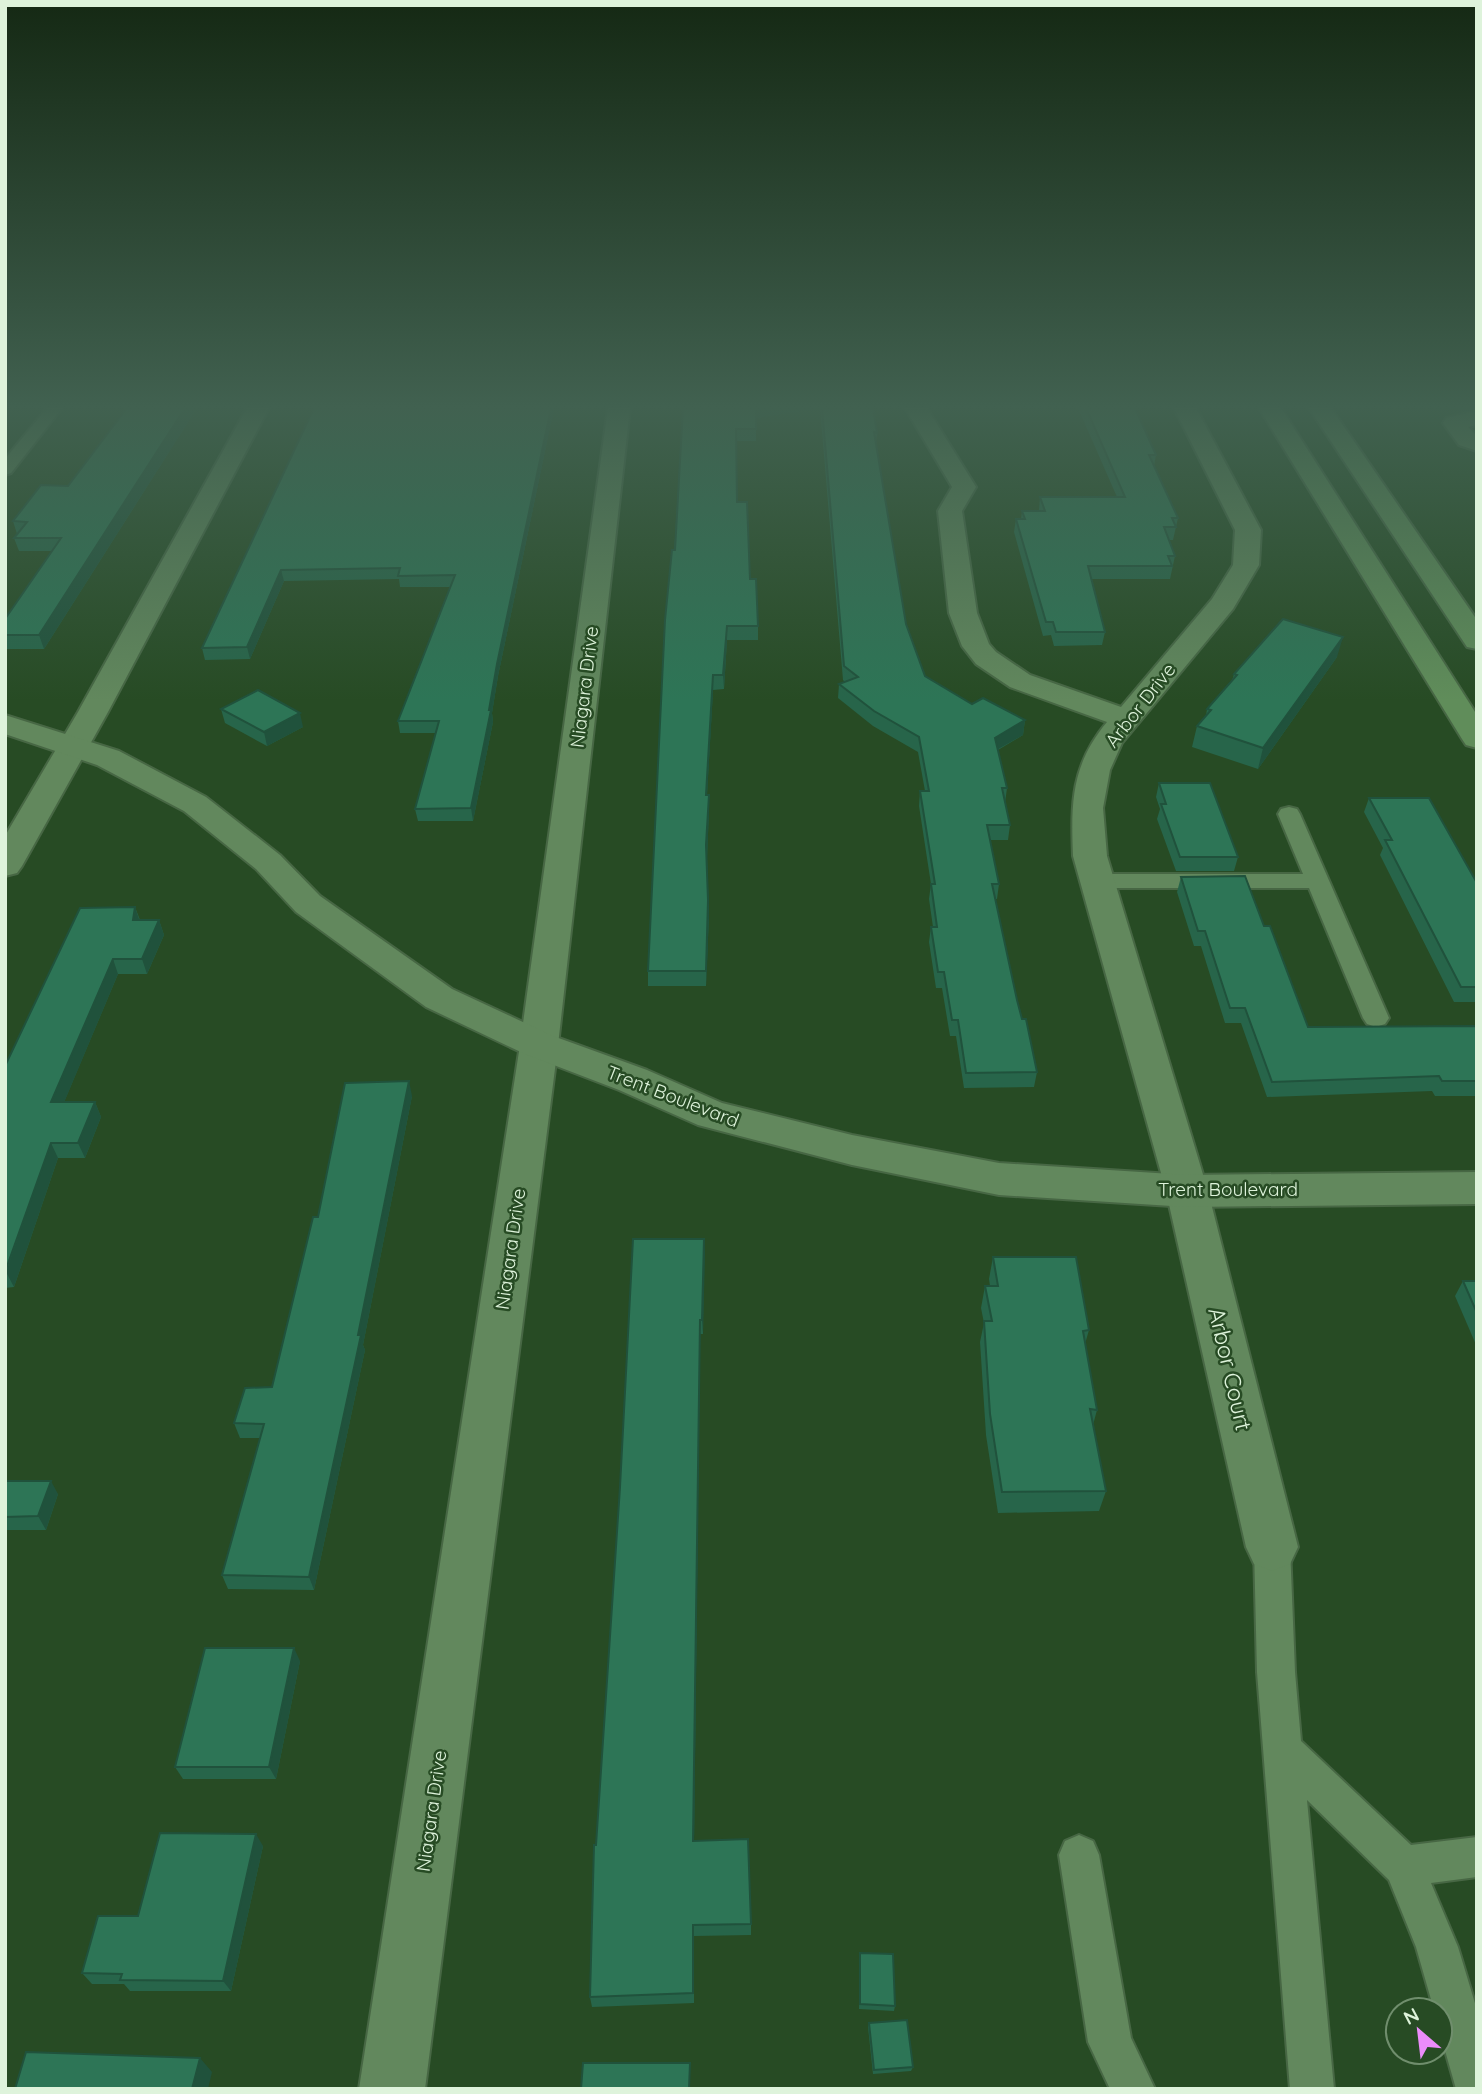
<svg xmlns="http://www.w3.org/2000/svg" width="1482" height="2094" font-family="Quicksand,sans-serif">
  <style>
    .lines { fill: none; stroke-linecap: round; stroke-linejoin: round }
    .service-casing { stroke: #476744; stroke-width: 4 }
    .minor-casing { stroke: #476744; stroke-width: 4 }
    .tertiary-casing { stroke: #476744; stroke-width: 4 }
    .primary-casing { stroke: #476744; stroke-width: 4 }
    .service { fill: #62885d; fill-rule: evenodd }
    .minor { fill: #62885d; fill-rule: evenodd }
    .tertiary { fill: #62885d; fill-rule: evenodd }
    .primary { fill: #608d5a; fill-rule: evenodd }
    .wall { fill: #27654a }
    .shaded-wall { fill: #20523c }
    .building { fill: #2d7556; stroke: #20523c; stroke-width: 2 }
    .labels { text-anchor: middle; stroke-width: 5; stroke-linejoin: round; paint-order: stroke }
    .street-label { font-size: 19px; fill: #def3db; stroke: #274b24 }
    .near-street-label { font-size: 23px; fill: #def3db; stroke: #274b24 }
  </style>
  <rect width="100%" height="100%" fill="#274b24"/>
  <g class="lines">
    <g class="service-casing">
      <g id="service">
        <polygon points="47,408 62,408 11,473 5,475 5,459"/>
        <polygon points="1289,807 1297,809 1300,814 1389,1018 1385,1024 1376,1027 1367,1024 1363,1018 1309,888 1097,888 1089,886 1085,881 1089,876 1097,874 1303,874 1278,814 1281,809"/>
        <polygon points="1272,1531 1284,1536 1290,1547 1295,1672 1301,1741 1411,1845 1477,1837 1477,1877 1431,1883 1458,1947 1477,2010 1477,2089 1456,2089 1440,2033 1440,2010 1434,2010 1416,1947 1389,1880 1307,1800 1334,2089 1290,2089 1257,1672 1254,1547 1260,1536"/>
        <polygon points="1079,1835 1093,1841 1099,1855 1131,2038 1155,2089 1110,2089 1088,2042 1059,1855 1065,1841"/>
      </g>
    </g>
    <g class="minor-casing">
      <g id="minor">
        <polygon points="247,408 269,408 108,712 22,866 17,873 5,876 5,836 78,712"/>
        <polygon points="608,408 630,408 558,1045 425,2089 359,2089 520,1045"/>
        <path d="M905 408H927L976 487 962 511 977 613 989 644 996 652 1030 675 1121 707 1212 599 1233 565 1235 530 1174 408H1196L1261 530 1259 565 1233 609 1122 743 1110 770 1103 808 1107 856 1208 1191 1298 1547 1290 1564 1272 1571 1254 1564 1246 1547 1166 1191 1073 856C1071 803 1071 765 1107 722L1010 687 976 664 962 646 949 613 938 511 952 487Z"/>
        <polygon points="1477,411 1477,425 1468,427 1477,436 1477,451 1459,445 1443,423 1446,418"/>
      </g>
    </g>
    <g class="tertiary-casing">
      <polygon id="tertiary" points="5,715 119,751 206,797 280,855 320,896 452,989 553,1036 647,1070 722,1103 852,1135 999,1163 1187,1175 1477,1172 1477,1204 1187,1207 999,1195 852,1165 698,1125 619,1090 525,1054 426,1007 296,912 256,869 184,811 97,765 5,734"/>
    </g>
    <g class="primary-casing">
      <g id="primary">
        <polygon points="1259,408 1281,408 1477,715 1477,748 1466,745 1462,739"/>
        <polygon points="1309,408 1331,408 1477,620 1477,649 1467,647"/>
      </g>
    </g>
    <use href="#service" class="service"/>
    <use href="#minor" class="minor"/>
    <use href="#tertiary" class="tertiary"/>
    <use href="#primary" class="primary"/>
  </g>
  <g class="wall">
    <polygon points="127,408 194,408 195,411 44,649 5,649 5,619 52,551 19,551 14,538 17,534 13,521 68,486"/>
    <polygon points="314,408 554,408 498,676 492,713 493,722 473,821 418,821 415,809 436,733 400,733 398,721 451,587 400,587 399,579 284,581 250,659 205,660 202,648"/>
    <polygon points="683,408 873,408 877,433 876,443 906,624 925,676 972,704 1025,720 1023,735 998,750 1007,788 1005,803 1010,825 1008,840 990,840 999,884 997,899 995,899 1017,1000 1037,1072 1034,1087 964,1088 956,1036 950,1036 942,988 936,988 929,942 931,927 933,927 929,899 931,884 919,806 920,791 925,791 918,752 873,726 838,698 839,684 845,682 843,680 820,408 756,418 756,441 736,441 737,502 758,626 758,640 727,640 724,689 713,690 707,795 709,810 707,857 709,915 706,986 648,986 648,971"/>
    <polygon points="1078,408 1135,408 1156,455 1154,466 1178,518 1173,540 1169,540 1175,556 1170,579 1092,579 1105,632 1102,645 1054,646 1051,635 1043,636 1014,532 1016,519 1021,519 1022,511 1039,511 1040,497 1117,497"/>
    <polygon points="1477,408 1477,410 1434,408"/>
    <polygon points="1337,657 1258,769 1192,747 1197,726 1206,716 1207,709 1232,681 1234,674"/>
    <polygon points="221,709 303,727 267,746 225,723"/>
    <polygon points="1159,783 1238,857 1234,871 1176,871 1157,819 1160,809 1156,797"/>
    <polygon points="1369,798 1477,883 1477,1002 1454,1002 1380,855 1383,848 1364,812"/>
    <polygon points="1181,877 1264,926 1308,1027 1477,1026 1477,1096 1435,1096 1432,1091 1267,1097 1241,1023 1225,1023 1201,946 1194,946 1177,892"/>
    <polygon points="135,907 140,920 159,920 164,935 147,974 118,974 64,1102 95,1102 101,1117 85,1158 58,1158 14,1287 5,1288 5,1066"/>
    <polygon points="412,1096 363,1345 365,1350 314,1590 228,1589 222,1575 260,1438 240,1438 234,1423 272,1387 318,1217"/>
    <polygon points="704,1239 703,1334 700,1334 694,1841 751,1924 751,1935 694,1936 694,2003 592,2007 590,1997"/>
    <polygon points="993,1257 1089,1330 1085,1344 1097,1410 1093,1425 1106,1491 1099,1511 998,1513 986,1435 980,1342 984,1323 981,1308 985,1286 990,1286 989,1279"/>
    <polygon points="1463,1281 1477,1281 1477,1347 1455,1296"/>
    <polygon points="5,1481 58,1494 46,1530 5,1530"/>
    <polygon points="300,1661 276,1779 183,1779 175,1767"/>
    <polygon points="263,1846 231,1991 130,1991 124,1984 92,1984 82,1973 138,1916"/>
    <polygon points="860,1953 895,2006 894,2011 859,2009"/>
    <polygon points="869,2023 913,2067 911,2071 873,2074 868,2027"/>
  </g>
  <g class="shaded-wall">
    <polygon points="185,408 194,408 195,411 44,649 39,635"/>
    <polygon points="551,408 554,408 498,676 492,713 493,722 473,821 471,808 497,664"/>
    <polygon points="756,408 820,408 756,418"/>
    <polygon points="281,570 284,581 250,659 247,647"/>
    <polygon points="727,626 727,640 724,689 723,675"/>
    <polygon points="1343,637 1337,657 1258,769 1263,748"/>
    <polygon points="713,675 713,690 706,810 706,795"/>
    <polygon points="300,713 303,727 267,746 264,732"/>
    <polygon points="1025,720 1023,735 993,752 995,738"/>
    <polygon points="709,795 709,810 707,860 706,845"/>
    <polygon points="708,900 709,915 706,986 706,971"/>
    <polygon points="135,907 140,922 133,920"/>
    <polygon points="159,920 164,935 147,974 142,959"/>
    <polygon points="113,959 118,974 58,1117 51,1102"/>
    <polygon points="409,1081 412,1096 363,1345 365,1350 314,1590 309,1577"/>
    <polygon points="95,1102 101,1117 85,1158 78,1143"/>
    <polygon points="51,1143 58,1158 14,1287 6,1272"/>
    <polygon points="704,1239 705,1254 703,1334 702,1320"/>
    <polygon points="700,1320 700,1334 694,1853 693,1841"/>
    <polygon points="51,1481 58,1494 46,1530 38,1516"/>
    <polygon points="294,1648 300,1661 276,1779 269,1767"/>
    <polygon points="256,1834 263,1846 231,1991 223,1981"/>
    <polygon points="200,2058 212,2072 208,2089 192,2089"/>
  </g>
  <g class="building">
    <polygon points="127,408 185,408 39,635 5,635 5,619 61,538 14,538 27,522 13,521 41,485 68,486"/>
    <polygon points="314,408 551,408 497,664 489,710 491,710 471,808 415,809 439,721 398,721 455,575 398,576 400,568 281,570 247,647 202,648"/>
    <polygon points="683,408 756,408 756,429 736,429 737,502 747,502 750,579 756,579 758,626 727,626 723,675 713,675 706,795 709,795 706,845 708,900 706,971 648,971 665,620 672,550 675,550"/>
    <polygon points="822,408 873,408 877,433 874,432 906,624 925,676 972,704 983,698 1025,720 995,738 1007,788 1002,788 1010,825 987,825 999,884 992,884 1017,1000 1022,1019 1026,1019 1037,1072 966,1073 958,1020 952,1020 944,972 938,972 931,927 937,927 931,884 935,884 920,791 929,791 919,737 874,711 839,684 858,677 844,666"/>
    <polygon points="1086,408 1135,408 1156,455 1149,455 1178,518 1172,518 1176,527 1164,527 1175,556 1168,556 1172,566 1088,566 1105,632 1056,632 1053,622 1046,622 1016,519 1025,519 1022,511 1045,511 1040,497 1125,497"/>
    <polygon points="1283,619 1343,637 1263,748 1197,726 1211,710 1207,709 1237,675 1234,674"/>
    <polygon points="258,690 300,713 264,732 221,709"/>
    <polygon points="1159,783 1210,783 1238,857 1180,857 1161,804 1166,804"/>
    <polygon points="1369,798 1429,798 1477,883 1477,987 1461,987 1385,840 1392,840"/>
    <polygon points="1245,876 1264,926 1270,926 1308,1027 1477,1026 1477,1081 1442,1081 1439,1076 1272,1082 1245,1008 1230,1008 1205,931 1198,931 1181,877"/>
    <polygon points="135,907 133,920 159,920 142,959 113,959 51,1102 95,1102 78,1143 51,1143 5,1272 5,1066 80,908"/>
    <polygon points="409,1081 358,1335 361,1335 309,1577 222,1575 264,1424 234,1423 245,1388 272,1387 313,1217 318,1217 345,1083"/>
    <polygon points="633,1239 704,1239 702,1320 700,1320 693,1841 748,1839 751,1924 693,1925 693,1993 590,1997 594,1845 596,1845 620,1487"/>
    <polygon points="993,1257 1076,1257 1089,1330 1083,1331 1097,1410 1090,1409 1106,1491 1002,1492 990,1414 984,1321 992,1321 985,1286 998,1286"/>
    <polygon points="1463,1281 1477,1281 1477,1313"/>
    <polygon points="5,1481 51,1481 38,1516 5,1517"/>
    <polygon points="205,1648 294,1648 269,1767 175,1767"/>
    <polygon points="160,1833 256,1834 223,1981 120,1980 122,1974 82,1973 98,1916 138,1916"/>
    <polygon points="860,1953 893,1954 895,2006 860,2004"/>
    <polygon points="907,2020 913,2067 874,2070 869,2023"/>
    <polygon points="26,2052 200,2058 192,2089 15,2089"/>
    <polygon points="583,2063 690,2063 689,2089 581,2089"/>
  </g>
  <linearGradient id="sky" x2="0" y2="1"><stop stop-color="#152914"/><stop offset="0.58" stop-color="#416150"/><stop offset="1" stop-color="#416150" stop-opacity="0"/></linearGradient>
  <rect width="1482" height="701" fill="url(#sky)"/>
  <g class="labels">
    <g class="street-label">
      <text transform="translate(584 687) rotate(-83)" y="7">Niagara Drive</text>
      <text transform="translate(1140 705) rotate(-52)" y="7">Arbor Drive</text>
      <text transform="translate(673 1096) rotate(21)" y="7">Trent Boulevard</text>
      <text x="1228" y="1196">Trent Boulevard</text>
      <text transform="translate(510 1249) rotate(-82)" y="7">Niagara Drive</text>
      <text transform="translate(431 1811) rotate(-82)" y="7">Niagara Drive</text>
    </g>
    <g class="near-street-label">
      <text transform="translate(1230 1369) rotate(77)" y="8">Arbor Court</text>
    </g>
  </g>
  <rect width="1482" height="2094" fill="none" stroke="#def3db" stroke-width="14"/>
  <g transform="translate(1419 2031) rotate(332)"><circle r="33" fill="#274b24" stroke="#708e6d" stroke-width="2"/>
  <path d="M0-5L12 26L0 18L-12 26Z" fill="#ec8cfb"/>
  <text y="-10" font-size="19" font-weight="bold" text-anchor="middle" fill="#def3db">N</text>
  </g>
</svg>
